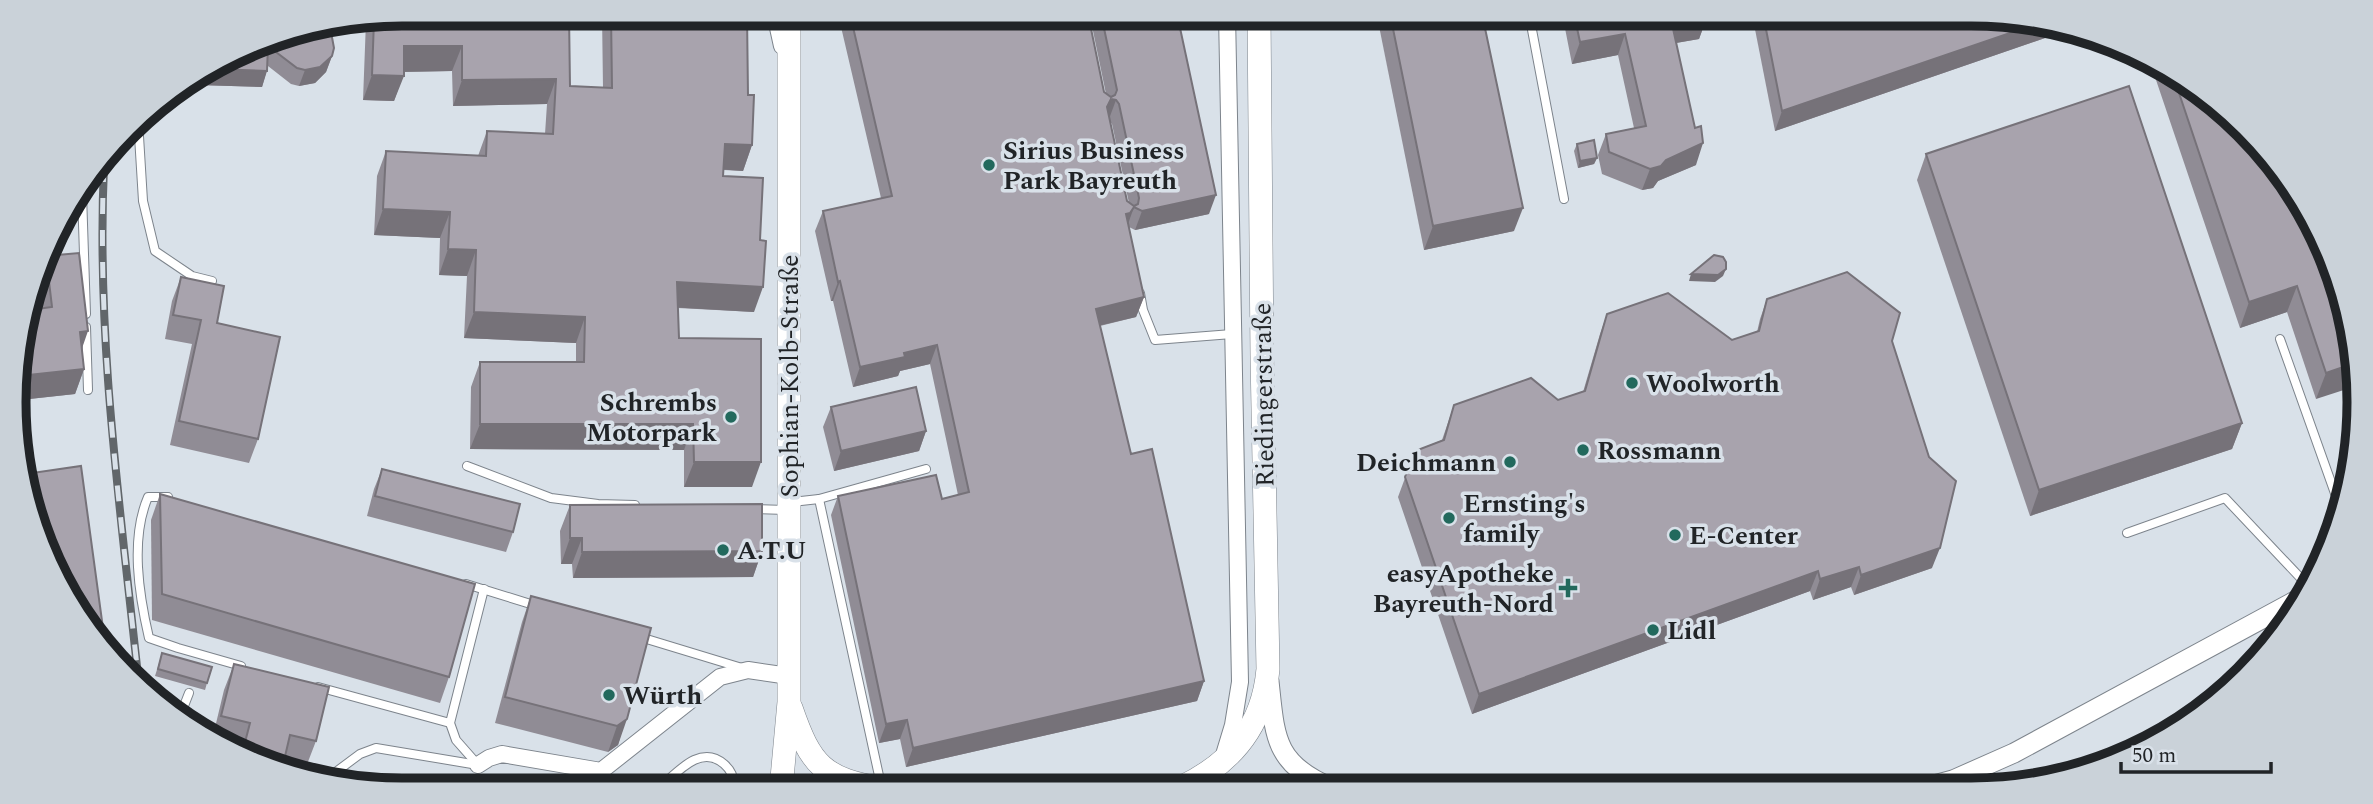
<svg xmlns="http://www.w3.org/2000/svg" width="2373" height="804" font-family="Spectral,serif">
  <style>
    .green { fill: #a5bb7c }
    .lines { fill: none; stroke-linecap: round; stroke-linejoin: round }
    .service-casing { stroke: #7d848c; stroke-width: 10 }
    .minor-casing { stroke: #7d848c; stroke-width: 18 }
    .tertiary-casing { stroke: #7d848c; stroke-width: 21 }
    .secondary-casing { stroke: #7d848c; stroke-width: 24 }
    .service { stroke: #fff; stroke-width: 8 }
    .minor { stroke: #fff; stroke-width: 16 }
    .tertiary { stroke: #fff; stroke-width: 19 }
    .secondary { stroke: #fff; stroke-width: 23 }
    .rail-casing { stroke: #61666a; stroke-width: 8 }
    .rail { stroke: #d9e1e9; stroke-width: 5; stroke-dasharray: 16; stroke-linecap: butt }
    .wall { fill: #908c95; fill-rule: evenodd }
    .shaded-wall { fill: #767279 }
    .building { fill: #a8a3ad; stroke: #767279; stroke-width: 2; fill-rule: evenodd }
    .poi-dot { fill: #22695d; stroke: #d9e1e9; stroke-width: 2.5 }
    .labels { text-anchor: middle; stroke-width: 7; stroke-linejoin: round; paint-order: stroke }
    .poi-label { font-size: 26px; font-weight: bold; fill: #212427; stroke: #d9e1e9; text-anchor: start }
    .street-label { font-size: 26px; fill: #212427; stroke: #d9e1e9 }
    .rim { fill: none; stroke: #212427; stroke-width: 9 }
  </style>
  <rect width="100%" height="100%" fill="#d9e1e9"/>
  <polygon class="green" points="2239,680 2227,693 2142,750 2089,766"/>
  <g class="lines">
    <g class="service-casing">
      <g id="service">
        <polyline points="1529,14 1564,199"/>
        <polyline points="138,120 143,201 155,251 192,276 212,281"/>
        <polyline points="82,194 86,314"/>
        <polyline points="1140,293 1143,310 1155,340 1232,334"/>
        <polyline points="86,327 88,390"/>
        <polyline points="2280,339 2342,513"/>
        <polyline points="467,466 551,498 598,504 635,505"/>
        <path d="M168 497H148C130 539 139 595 149 638L178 648 241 666"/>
        <polyline points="819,499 926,469"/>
        <polyline points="792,502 819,499 881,785"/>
        <polyline points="753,509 786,510"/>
        <polyline points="2127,533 2225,498 2310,588"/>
        <polyline points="466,584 537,606"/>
        <polyline points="640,637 742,668"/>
        <polyline points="318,687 450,723"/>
        <polyline points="187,725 182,711 189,693"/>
        <polyline points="478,765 456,740 450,723 484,589"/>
        <polyline points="325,780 360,754 376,748 478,765"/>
        <path d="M658 789C676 774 700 743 724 764 732 771 735 779 733 789"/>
      </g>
    </g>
    <g class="minor-casing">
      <g id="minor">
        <polyline points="775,14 782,46"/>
        <polyline points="1223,758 1233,725 1240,682 1227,14"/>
        <polyline points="478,765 489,758 502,754 601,771 720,677 748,670 789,676"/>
      </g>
    </g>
    <g class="tertiary-casing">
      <g id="tertiary">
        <path d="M1269 681C1275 737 1274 764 1332 788"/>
        <polyline points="1927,787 1953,780 2014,753 2308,594"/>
      </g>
    </g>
    <g class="secondary-casing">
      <g id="secondary">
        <path d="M791 708C811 766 823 779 884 789"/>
        <path d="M1180 788C1231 764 1263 727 1268 669L1262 356 1259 14"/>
        <polyline points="781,789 789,702 789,14"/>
      </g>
    </g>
    <use href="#service" class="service"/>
    <use href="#minor" class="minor"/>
    <use href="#tertiary" class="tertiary"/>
    <use href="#secondary" class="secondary"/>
    <g class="rail-casing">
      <path id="rail" d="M104 166C96 337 120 506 138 676"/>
    </g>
    <use href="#rail" class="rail"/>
  </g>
  <g class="wall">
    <polygon points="402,14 447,23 502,22 502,14 569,14 570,86 603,88 602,14 747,14 748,95 752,145 743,171 724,170 723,176 754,312 678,308 679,338 752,487 684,487 684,450 470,449 471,387 480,362 576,362 576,343 464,338 467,276 439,275 440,238 374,235 377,176 386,151 478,156 487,131 545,134 547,104 453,106 452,71 404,72 394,101 363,100 366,21"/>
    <path d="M838 14H1177L1209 214 1135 230 1129 227 1144 297 1136 317 1100 326 1131 454 1204 681 1197 701 906 767 900 739 879 743 831 515 838 496 942 499 958 495 930 364 900 371 898 376 853 387 833 301H831L815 231 823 211 881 198ZM1090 27 1093 31 1106 94 1104 92ZM1109 120 1112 124 1129 203 1127 201Z"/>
    <polygon points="1380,14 1482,14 1514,231 1424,250 1378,21"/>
    <polygon points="1564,14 1706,14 1707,17 1699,39 1676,43 1696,165 1658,181 1653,188 1642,190 1602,174 1598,155 1606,134 1634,128 1618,55 1572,64 1563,18"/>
    <polygon points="1752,14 1971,14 2071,27 2074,28 1775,131"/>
    <polygon points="254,43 332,56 326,72 315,83 299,86 291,84 268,66 262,87 198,85 198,78"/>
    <polygon points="2158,70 2207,94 2215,119 2356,351 2316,399 2287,312 2240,328 2155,77"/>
    <polygon points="1577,144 1597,158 1594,164 1578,168 1574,151"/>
    <polygon points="1926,154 2242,423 2232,449 2030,516 1917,180"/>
    <polygon points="46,256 82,349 84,369 75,394 20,400 17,352 40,309 37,286"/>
    <polygon points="181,277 217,323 258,439 249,463 170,445 192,344 165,339 172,301"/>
    <polygon points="1767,299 1892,341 1932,568 1854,595 1851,587 1813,600 1810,591 1472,714 1398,497 1415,451 1442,440 1454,405 1558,400 1583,392 1600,334 1607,314 1732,340 1757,332 1760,319"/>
    <polygon points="831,407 926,431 919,451 834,471 823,427"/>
    <polygon points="382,469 513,532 506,552 367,516 374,489"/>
    <polygon points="160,494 449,677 440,703 152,620 151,520"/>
    <polygon points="570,505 762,551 753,577 573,578 572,564 561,564 560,531"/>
    <polygon points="531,596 651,628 618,745 608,752 495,723 522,622"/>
    <polygon points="160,660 207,683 205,690 155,676"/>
    <polygon points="234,664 316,741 306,767 284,762 282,768 213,736 224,690"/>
  </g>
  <g class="shaded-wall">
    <polygon points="1088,14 1094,14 1090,26"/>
    <polygon points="1707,17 1699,39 1664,45 1672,24"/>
    <polygon points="2039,23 2074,28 1775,131 1782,111"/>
    <polygon points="1625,34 1618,55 1572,64 1580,42"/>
    <polygon points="404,46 462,46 452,71 395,72"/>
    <polygon points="332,56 326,72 315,83 299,86 305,70"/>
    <polygon points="212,69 267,71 262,87 198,85 201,76"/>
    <polygon points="372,75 404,76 394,101 363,100"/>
    <polygon points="556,79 547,104 453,106 462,80"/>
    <polygon points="1111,99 1116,100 1109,119 1107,107"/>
    <polygon points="1703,143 1696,165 1658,181 1653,188 1642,190 1650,169 1666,160"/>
    <polygon points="725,144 752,145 743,171 716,169"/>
    <polygon points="1597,158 1594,164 1578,168 1580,161"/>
    <polygon points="1216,195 1209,214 1135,230 1142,211"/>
    <polygon points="1134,207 1127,227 1126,214"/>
    <polygon points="1523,208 1514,231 1424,250 1433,226"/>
    <polygon points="383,209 450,212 440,238 374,235"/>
    <polygon points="69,223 60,248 48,250 54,230 58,225"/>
    <polygon points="448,249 476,250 467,276 439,275"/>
    <polygon points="1726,269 1723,276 1715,282 1689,281 1691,274"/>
    <polygon points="840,281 833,301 831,301 838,282"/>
    <polygon points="677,282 763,287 754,312 668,307"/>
    <polygon points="2297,286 2287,312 2240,328 2249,302"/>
    <polygon points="1144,297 1136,317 1089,328 1096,309"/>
    <polygon points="474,312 585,317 576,343 464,338"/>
    <polygon points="88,331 79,357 80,332"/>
    <polygon points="937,345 930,364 900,371 898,376 853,387 860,367 904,353"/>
    <polygon points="2355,363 2353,387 2316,399 2326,373"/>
    <polygon points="84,369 75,394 20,400 19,376"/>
    <polygon points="2242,423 2232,449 2030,516 2039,490"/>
    <polygon points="480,424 693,424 684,450 470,449"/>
    <polygon points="926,431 919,451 834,471 841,451"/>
    <polygon points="694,462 761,462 752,487 684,487"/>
    <polygon points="570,538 582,538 572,564 561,564"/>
    <polygon points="1940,548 1932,568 1854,595 1861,575"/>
    <polygon points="762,551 753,577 573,578 582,552"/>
    <polygon points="1859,567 1851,587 1813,600 1820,579"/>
    <polygon points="1818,571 1810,591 1472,714 1479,694"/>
    <polygon points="1204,681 1197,701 906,767 913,748"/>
    <polygon points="627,719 618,745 608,752 617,726"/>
    <polygon points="907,720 900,739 879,743 886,724"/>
  </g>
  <g class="building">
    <polygon points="402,14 447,14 447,23 512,22 512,14 569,14 570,86 612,88 611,14 747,14 748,95 754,95 752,145 725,144 723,176 763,178 760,240 766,241 763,287 677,282 679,338 761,339 761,462 694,462 693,424 480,424 480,362 584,362 585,317 474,312 476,250 448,249 450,212 383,209 386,151 486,156 487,131 553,134 556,79 462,80 462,46 404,46 404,76 372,75 374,20"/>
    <path d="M850 14H1088L1104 92 1111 97 1115 95 1117 90 1101 14H1177L1216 195 1142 211 1134 207 1130 213 1126 214 1144 297 1096 309 1131 454 1152 449 1204 681 913 748 907 720 886 724 838 496 936 475 942 499 969 492 937 345 904 353 905 357 860 367 840 281 838 282 823 211 892 196ZM1111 99 1116 100 1119 104 1139 198 1138 204 1134 206 1127 201 1107 107Z"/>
    <polygon points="1390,14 1482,14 1523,208 1433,226"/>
    <polygon points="1574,14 1706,14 1707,17 1672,24 1695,128 1701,126 1703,143 1666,160 1661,166 1650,169 1609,152 1606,134 1646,126 1625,34 1580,42"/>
    <polygon points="1763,14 1971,14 2039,23 1782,111"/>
    <polygon points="328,29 331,32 334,48 332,56 320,67 305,70 297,68 268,46 267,71 212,69 254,43"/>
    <polygon points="2174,78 2207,94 2215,119 2226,116 2307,208 2356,351 2355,363 2326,373 2297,286 2249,302"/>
    <polygon points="2129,86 2242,423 2039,490 1926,154"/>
    <polygon points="1594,140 1597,158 1580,161 1577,144"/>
    <polygon points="68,212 69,223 58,225"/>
    <polygon points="79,253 88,331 80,332 84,369 19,376 17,352 30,310 52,307 46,256"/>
    <polygon points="1714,255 1723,257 1726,262 1726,269 1718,275 1691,274"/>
    <polygon points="1847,272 1900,313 1892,341 1929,457 1956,481 1940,548 1861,575 1859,567 1820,579 1818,571 1479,694 1405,477 1415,451 1444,440 1454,405 1531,378 1558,400 1585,391 1607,314 1668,293 1732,340 1759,331 1767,299"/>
    <polygon points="181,277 224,286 217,323 280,337 258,439 179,421 201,320 173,315"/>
    <polygon points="916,387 926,431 841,451 831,407"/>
    <polygon points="81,466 105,643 80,618 27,502 25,474"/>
    <polygon points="382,469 520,504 513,532 375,496"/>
    <polygon points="160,494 475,584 449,677 162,594"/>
    <polygon points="762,504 762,551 582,552 582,538 570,538 570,505"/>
    <polygon points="531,596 651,628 627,719 617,726 505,697"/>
    <polygon points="162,653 212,667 207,683 158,669"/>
    <polygon points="234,664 329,687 316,741 290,735 283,765 266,760 243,750 250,723 221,716"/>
  </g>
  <g class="poi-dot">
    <circle cx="989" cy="165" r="7"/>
    <circle cx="1632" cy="383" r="7"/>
    <circle cx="731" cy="417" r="7"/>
    <circle cx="1583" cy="450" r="7"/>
    <circle cx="1510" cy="462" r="7"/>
    <circle cx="1449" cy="518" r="7"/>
    <circle cx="1675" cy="535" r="7"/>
    <circle cx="723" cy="550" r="7"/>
    <path d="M1564.5 577.5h7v7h7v7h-7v7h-7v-7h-7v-7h7z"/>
    <circle cx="1653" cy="630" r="7"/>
    <circle cx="609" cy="695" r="7"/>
  </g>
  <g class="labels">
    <g class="poi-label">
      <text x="1003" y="159">Sirius Business<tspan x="1003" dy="30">Park Bayreuth</tspan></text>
      <text x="1646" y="392">Woolworth</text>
      <text x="717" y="411" text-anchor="end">Schrembs<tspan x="717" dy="30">Motorpark</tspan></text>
      <text x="1597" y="459">Rossmann</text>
      <text x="1496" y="471" text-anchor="end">Deichmann</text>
      <text x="1463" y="512">Ernsting's<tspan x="1463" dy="30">family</tspan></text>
      <text x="1689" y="544">E-Center</text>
      <text x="737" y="559">A.T.U</text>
      <text x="1554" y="582" text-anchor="end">easyApotheke<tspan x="1554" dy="30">Bayreuth-Nord</tspan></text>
      <text x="1667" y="639">Lidl</text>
      <text x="623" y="704">Würth</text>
    </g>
    <g class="street-label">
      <text transform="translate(789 376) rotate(-90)" y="9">Sophian-Kolb-Straße</text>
      <text transform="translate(1263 395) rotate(-91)" y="9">Riedingerstraße</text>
    </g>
  </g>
  <path d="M0 0H2373V804H0ZM402 26H1971A376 376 0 0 1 2347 402V402A376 376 0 0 1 1971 778H402A376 376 0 0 1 26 402V402A376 376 0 0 1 402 26Z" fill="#cad2d9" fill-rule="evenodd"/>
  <path class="rim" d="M402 26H1971A376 376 0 0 1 2347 402V402A376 376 0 0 1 1971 778H402A376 376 0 0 1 26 402V402A376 376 0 0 1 402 26Z"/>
  <path d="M2121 762v10h150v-10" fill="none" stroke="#212427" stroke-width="3.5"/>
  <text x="2132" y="762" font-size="21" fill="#212427" stroke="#d9e1e9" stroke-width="5" paint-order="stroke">50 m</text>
</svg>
